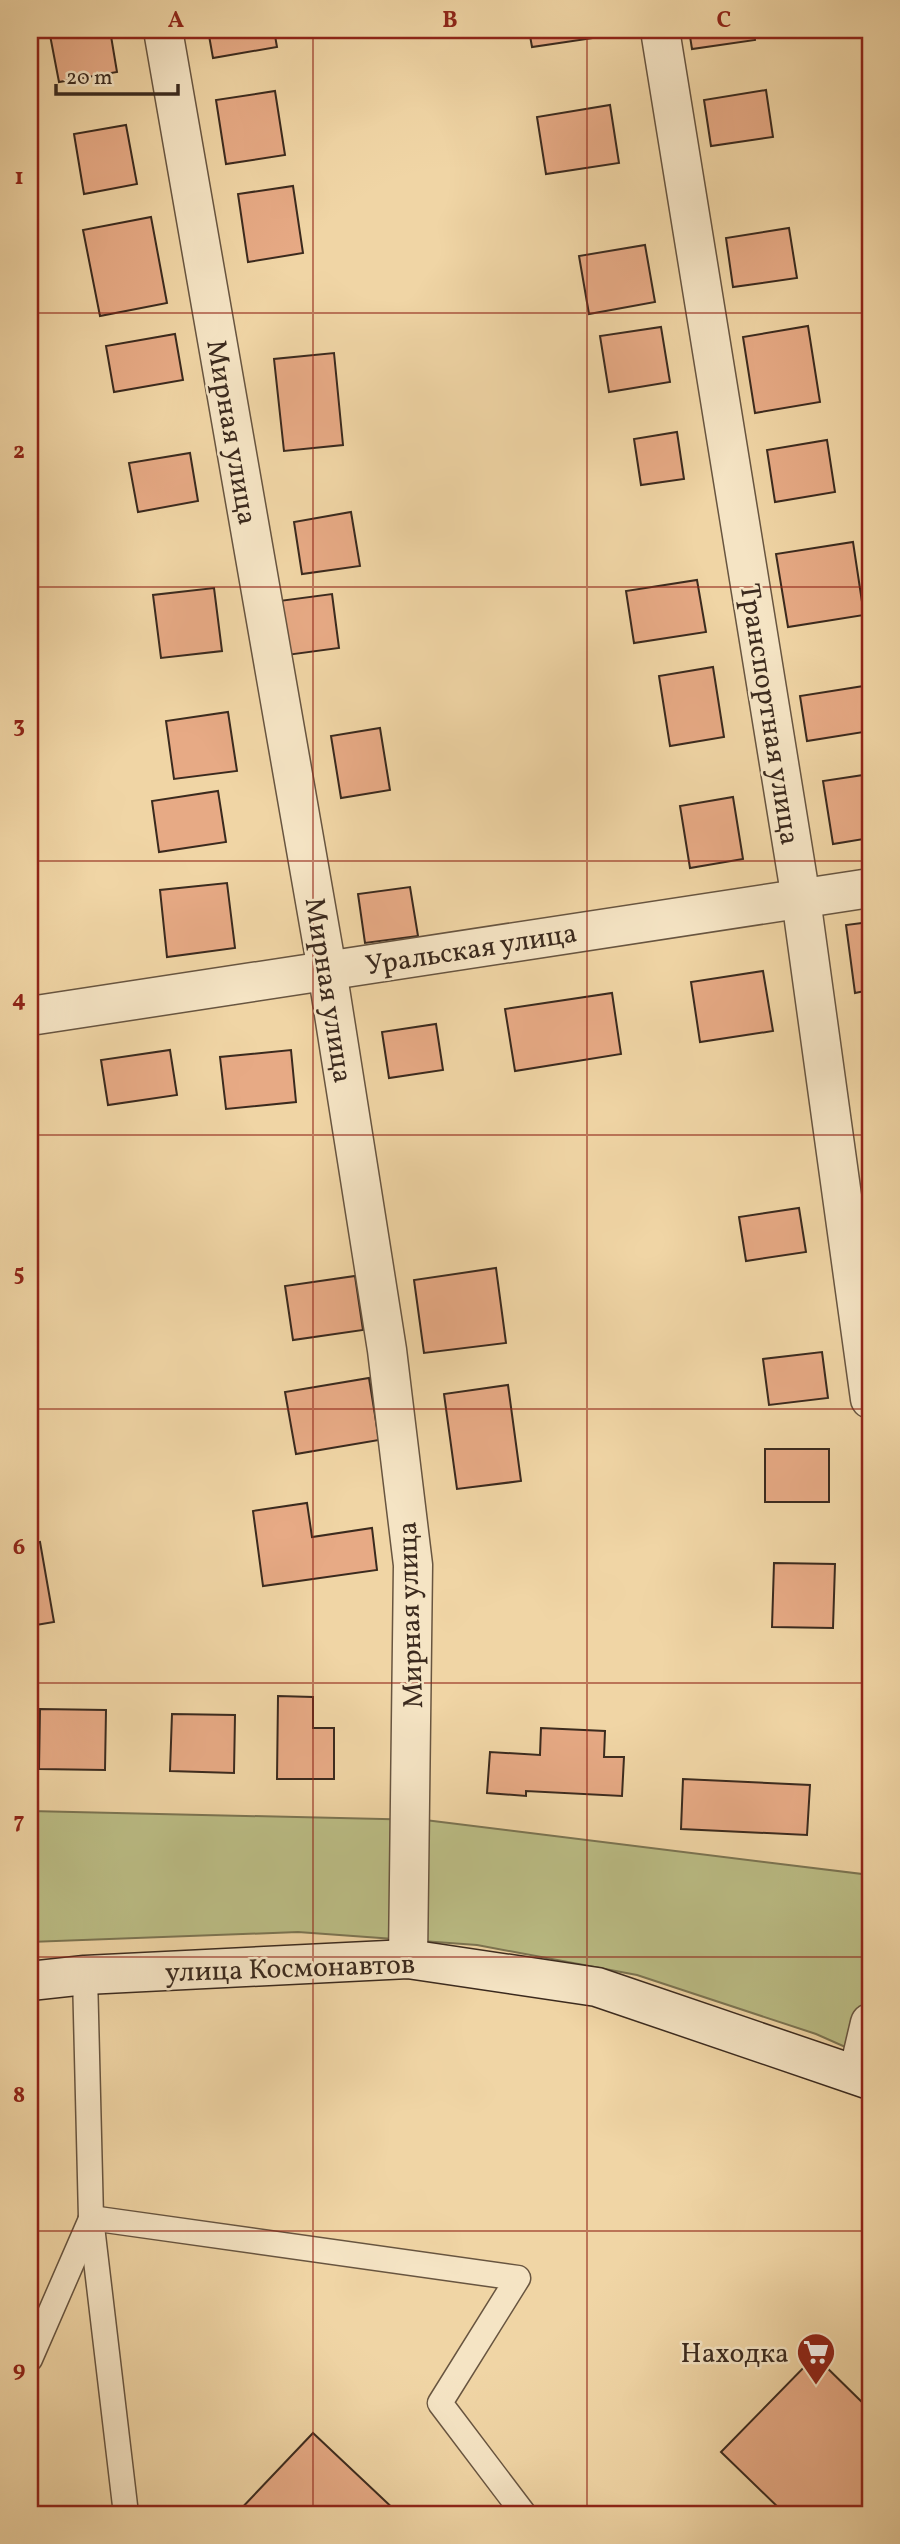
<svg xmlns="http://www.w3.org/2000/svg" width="900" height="2544" font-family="Vollkorn,serif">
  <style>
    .green { fill: #bbbd85; stroke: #7b7452; stroke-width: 2 }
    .building { fill: #e7aa85; stroke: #3b2a1e; stroke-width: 2 }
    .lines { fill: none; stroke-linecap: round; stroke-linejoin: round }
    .lane-casing { stroke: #685540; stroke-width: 27 }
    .street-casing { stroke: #685540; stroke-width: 41 }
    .secondary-casing { stroke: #3b2a1e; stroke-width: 41 }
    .lane { stroke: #f5e4c4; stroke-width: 24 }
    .street { stroke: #f5e4c4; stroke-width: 38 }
    .secondary { stroke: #f5e4c4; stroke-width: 38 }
    .grid { fill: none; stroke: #8f2418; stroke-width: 2; stroke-opacity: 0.55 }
    .labels { text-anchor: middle; stroke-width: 5; stroke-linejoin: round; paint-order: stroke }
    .street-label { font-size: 28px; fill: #3b2a1e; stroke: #f5e4c4 }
    .poi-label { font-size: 28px; fill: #3b2a1e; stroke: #f5e4c4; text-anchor: end }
    .neatline { fill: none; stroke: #8f2418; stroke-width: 2.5 }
    .grid-label { font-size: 23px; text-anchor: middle; font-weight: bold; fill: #8f2418 }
  </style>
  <rect width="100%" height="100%" fill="#f0d5a5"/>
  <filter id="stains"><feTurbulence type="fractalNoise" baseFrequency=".00286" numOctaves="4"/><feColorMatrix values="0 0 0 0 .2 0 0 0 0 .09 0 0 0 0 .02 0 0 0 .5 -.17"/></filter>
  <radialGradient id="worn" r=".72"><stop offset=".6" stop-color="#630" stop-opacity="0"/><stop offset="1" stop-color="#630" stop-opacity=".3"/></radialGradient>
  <polygon class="green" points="30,1811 425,1820 870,1875 870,2058 816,2034 637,1975 477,1945 298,1932 30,1942"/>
  <g class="building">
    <polygon points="49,30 110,30 117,72 59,82"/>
    <polygon points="208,30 274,30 277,47 213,58"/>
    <polygon points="529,30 599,30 600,37 532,47"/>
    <polygon points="689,30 754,30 755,40 692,49"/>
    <polygon points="766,90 773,137 711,146 704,100"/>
    <polygon points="275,91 285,155 226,164 216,100"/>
    <polygon points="610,105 619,163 546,174 537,117"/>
    <polygon points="126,125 137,184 84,194 74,134"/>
    <polygon points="293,186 303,253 248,262 238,194"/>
    <polygon points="151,217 167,303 100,316 83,230"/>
    <polygon points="789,228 797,278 733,287 726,238"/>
    <polygon points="645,245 655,302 589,314 579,256"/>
    <polygon points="808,326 820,402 755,413 743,337"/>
    <polygon points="661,327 670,382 609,392 600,336"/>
    <polygon points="175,334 183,380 114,392 106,346"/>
    <polygon points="334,353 343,445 284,451 274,359"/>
    <polygon points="677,432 684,479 641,485 634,439"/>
    <polygon points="827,440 835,492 775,502 767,450"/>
    <polygon points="190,453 198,501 138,512 129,463"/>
    <polygon points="351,512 360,566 302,574 294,522"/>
    <polygon points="853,542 864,615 788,627 776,554"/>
    <polygon points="697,580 706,632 634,643 626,591"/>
    <polygon points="214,588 222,651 161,658 153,595"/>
    <polygon points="332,594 339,648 287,655 279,601"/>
    <polygon points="713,667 724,737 670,746 659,676"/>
    <polygon points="870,685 870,731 807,741 800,696"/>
    <polygon points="228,712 237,771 174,779 166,721"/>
    <polygon points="380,728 390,790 341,798 331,736"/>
    <polygon points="870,774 870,838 833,844 823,781"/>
    <polygon points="218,791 226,842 159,852 152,801"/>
    <polygon points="733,797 743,859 690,868 680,806"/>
    <polygon points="227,883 235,948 167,957 160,890"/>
    <polygon points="410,887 418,936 365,943 358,894"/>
    <polygon points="870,922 870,990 855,993 846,925"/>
    <polygon points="763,971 773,1031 700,1042 691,982"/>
    <polygon points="612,993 621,1054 515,1071 505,1009"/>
    <polygon points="436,1024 443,1070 389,1078 382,1032"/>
    <polygon points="170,1050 177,1095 108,1105 101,1060"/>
    <polygon points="291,1050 296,1102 226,1109 220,1057"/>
    <polygon points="799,1208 806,1252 746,1261 739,1217"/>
    <polygon points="496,1268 506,1343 424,1353 414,1280"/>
    <polygon points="355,1276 363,1330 293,1340 285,1286"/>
    <polygon points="822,1352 828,1398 769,1405 763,1359"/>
    <polygon points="369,1378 379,1440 296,1454 285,1392"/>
    <polygon points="508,1385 521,1481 457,1489 444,1394"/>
    <rect x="765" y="1449" width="64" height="53"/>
    <polygon points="307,1503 312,1537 372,1528 377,1570 263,1586 253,1511"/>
    <polygon points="40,1542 54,1622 30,1626 30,1544"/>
    <polygon points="774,1563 835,1564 833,1628 772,1627"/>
    <polygon points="278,1696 313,1697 313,1728 334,1728 334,1779 277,1779"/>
    <polygon points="40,1709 106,1710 105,1770 39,1769"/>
    <polygon points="172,1714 235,1715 234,1773 170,1771"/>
    <polygon points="541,1728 605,1731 604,1757 624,1757 622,1796 526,1791 526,1796 487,1793 490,1752 540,1755"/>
    <polygon points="683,1779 810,1785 807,1835 681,1829"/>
    <polygon points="815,2356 870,2410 870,2514 785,2514 721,2452"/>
    <polygon points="313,2433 399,2514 236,2514"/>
  </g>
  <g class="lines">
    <g class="lane-casing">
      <g id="lane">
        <polyline points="85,1975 91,2218 126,2514"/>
        <polyline points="91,2218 518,2278 440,2403 524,2514"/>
        <polyline points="30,2359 91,2219"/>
      </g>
    </g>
    <g class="street-casing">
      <g id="street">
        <polyline points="163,30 327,970 387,1350 413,1565 408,1959"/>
        <polyline points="660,30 801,899 870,1399"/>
        <polyline points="30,1016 870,888"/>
        <polyline points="858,2074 870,2023"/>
      </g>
    </g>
    <g class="secondary-casing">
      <polyline id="secondary" points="30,1981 85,1975 408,1959 597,1987 870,2080"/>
    </g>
    <use href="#lane" class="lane"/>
    <use href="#street" class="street"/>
    <use href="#secondary" class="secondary"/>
  </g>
  <path class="grid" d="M313 30V2514M587 30V2514M30 313H870M30 587H870M30 861H870M30 1135H870M30 1409H870M30 1683H870M30 1957H870M30 2231H870"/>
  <defs>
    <g id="supermarket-pin" transform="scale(2.0125)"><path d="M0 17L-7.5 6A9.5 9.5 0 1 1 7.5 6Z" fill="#8f2418" stroke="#f5e4c4"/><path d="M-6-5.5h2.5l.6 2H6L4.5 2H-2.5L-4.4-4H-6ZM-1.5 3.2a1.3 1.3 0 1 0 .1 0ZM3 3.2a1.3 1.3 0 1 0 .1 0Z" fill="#fff"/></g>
  </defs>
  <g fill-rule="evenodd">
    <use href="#supermarket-pin" x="816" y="2352"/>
  </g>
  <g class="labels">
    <g class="street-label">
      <text transform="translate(233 432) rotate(80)" y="10">Мирная улица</text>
      <text transform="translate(771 714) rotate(81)" y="10">Транспортная улица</text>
      <text transform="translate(471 948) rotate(-9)" y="10">Уральская улица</text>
      <text transform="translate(330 990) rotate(81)" y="10">Мирная улица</text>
      <text transform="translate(409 1615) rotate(-92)" y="10">Мирная улица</text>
      <text transform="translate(290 1967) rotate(-2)" y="10">улица Космонавтов</text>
    </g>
    <g class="poi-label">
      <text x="789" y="2362">Находка</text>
    </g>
  </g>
  <rect width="900" height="2544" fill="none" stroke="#f0d5a5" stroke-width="77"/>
  <path d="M56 84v10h122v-10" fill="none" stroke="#3b2a1e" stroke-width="3.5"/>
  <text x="66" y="84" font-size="21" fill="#3b2a1e" stroke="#f5e4c4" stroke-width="5" paint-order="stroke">20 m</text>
  <rect x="38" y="38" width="824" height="2468" class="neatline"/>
  <g class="grid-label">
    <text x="176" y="27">A</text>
    <text x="450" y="27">B</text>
    <text x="724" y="27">C</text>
    <text x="19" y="184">1</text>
    <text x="19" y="458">2</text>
    <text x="19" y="732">3</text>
    <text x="19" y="1006">4</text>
    <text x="19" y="1280">5</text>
    <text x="19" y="1554">6</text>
    <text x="19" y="1828">7</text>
    <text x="19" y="2102">8</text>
    <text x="19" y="2376">9</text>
  </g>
  <rect width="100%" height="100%" filter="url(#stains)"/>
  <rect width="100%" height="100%" fill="url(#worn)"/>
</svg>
